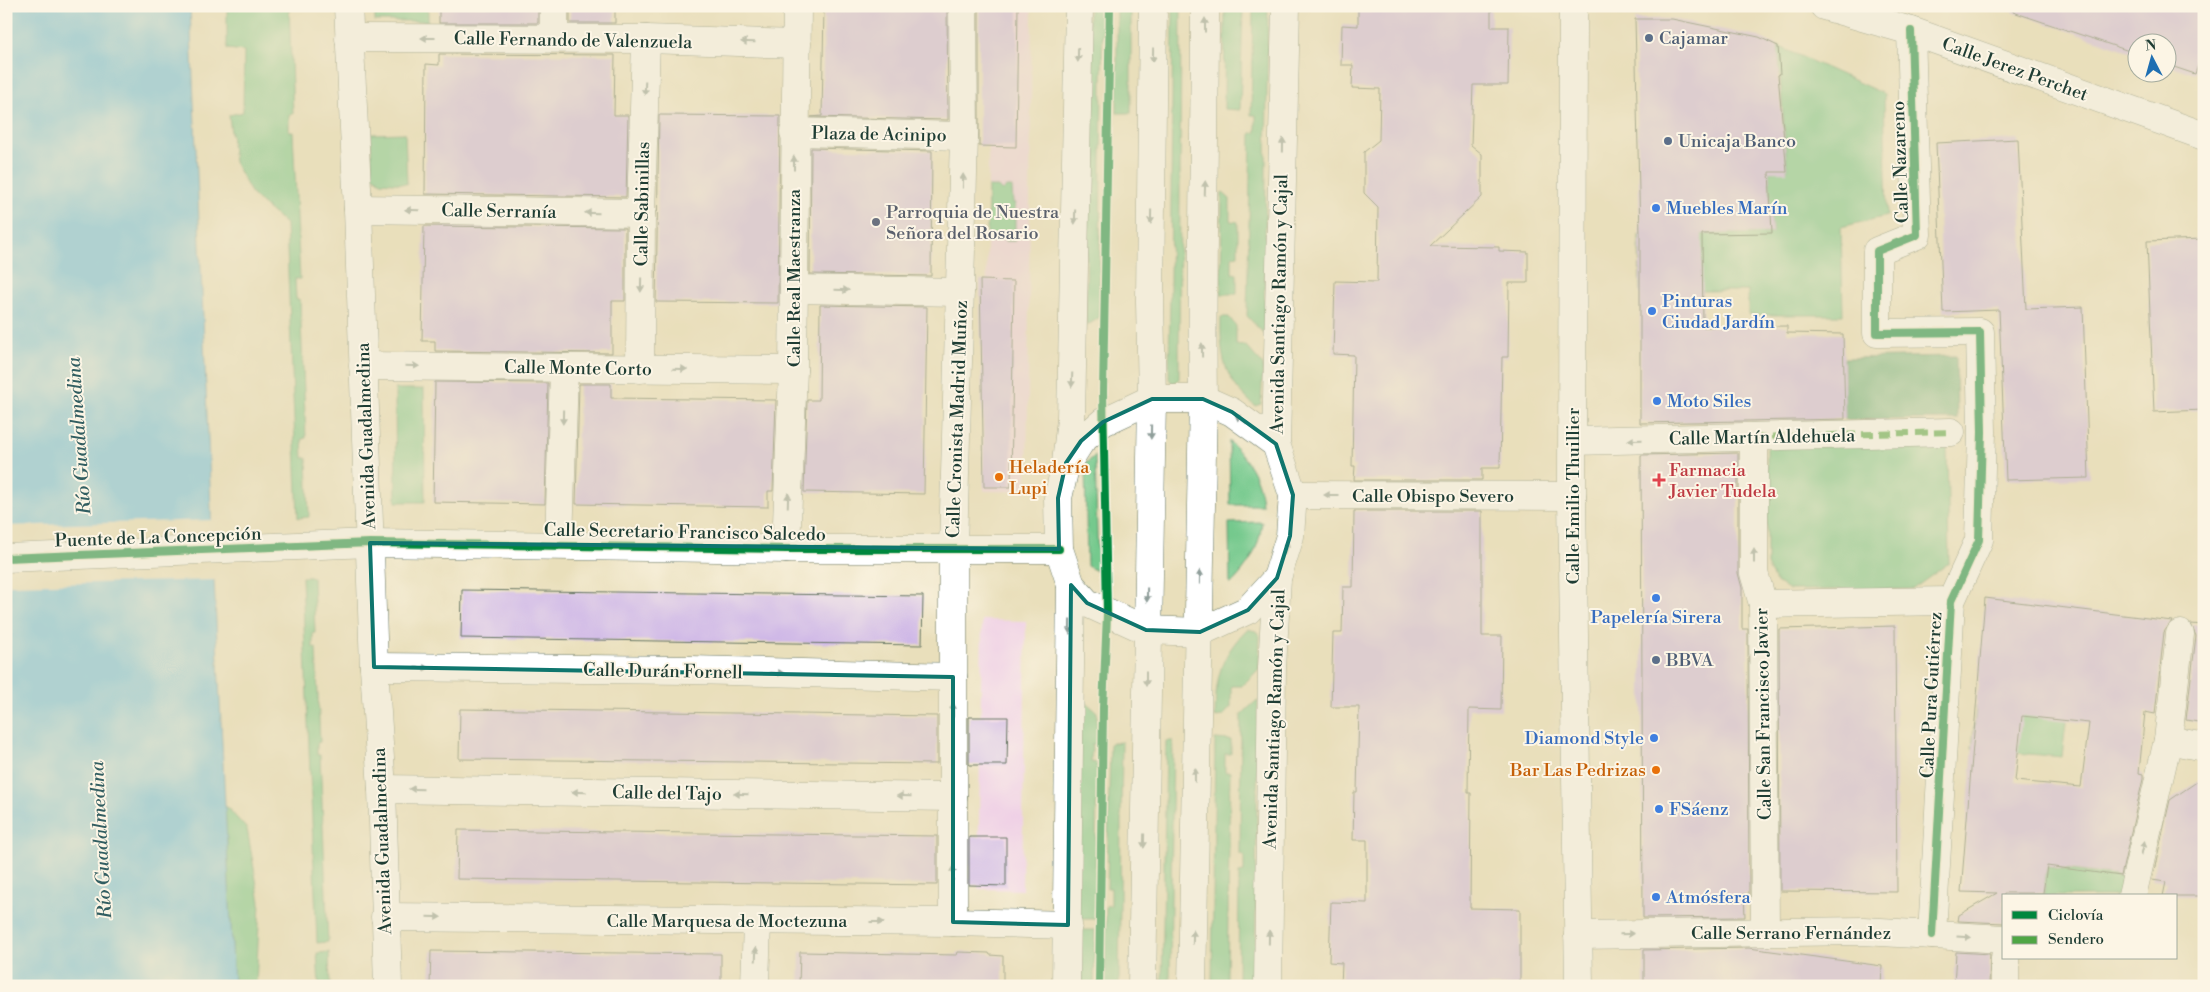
<svg xmlns="http://www.w3.org/2000/svg" width="2210" height="992" font-family="'Libre Bodoni',serif">
  <style>
    .built { fill: #efd0e6 }
    .green { fill: #74c98d; stroke: #4a8360 }
    .forest { fill: #5fad78; stroke: #3f7556 }
    .water { fill: #6bc2e8; stroke: #45808e }
    .pier { fill: #e9dfbb }
    .building { fill: #cfb8e7; fill-rule: evenodd }
    .lines { fill: none; stroke-linecap: round; stroke-linejoin: round }
    .minor-casing { stroke: #667663; stroke-width: 29 }
    .major-casing { stroke: #667663; stroke-width: 29 }
    .minor { stroke: #fff; stroke-width: 28 }
    .major { stroke: #fff; stroke-width: 28 }
    .quiet { stroke: #4fa644; stroke-width: 6; stroke-dasharray: 12 6; stroke-linecap: butt }
    .cycleway-casing { stroke: #fcf5e5; stroke-width: 11 }
    .cycleway { stroke: #00873e; stroke-width: 8 }
    .oneway { fill: #8f9e9a }
    .marked { fill: none; stroke: #0f766e; stroke-width: 4; stroke-linejoin: round }
    .service-dot { fill: #5c6f8a; stroke: #fcf5e5; stroke-width: 2 }
    .shop-dot { fill: #3f7fe0; stroke: #fcf5e5; stroke-width: 2 }
    .worship-dot { fill: #6b7280; stroke: #fcf5e5; stroke-width: 2 }
    .food-dot { fill: #e8710a; stroke: #fcf5e5; stroke-width: 2 }
    .health-dot { fill: #e0444e; stroke: #fcf5e5; stroke-width: 2 }
    .labels { text-anchor: middle; stroke-width: 4; stroke-linejoin: round; paint-order: stroke }
    .service-label { font-size: 18px; fill: #4e5e75; stroke: #fcf5e5; text-anchor: start }
    .street-label { font-size: 18px; fill: #1f3d34; stroke: #fcf5e5 }
    .shop-label { font-size: 18px; fill: #366cbe; stroke: #fcf5e5; text-anchor: start }
    .worship-label { font-size: 18px; fill: #5b616d; stroke: #fcf5e5; text-anchor: start }
    .food-label { font-size: 18px; fill: #c56008; stroke: #fcf5e5; text-anchor: start }
    .health-label { font-size: 18px; fill: #be3a42; stroke: #fcf5e5; text-anchor: start }
    .water-label { font-size: 19px; font-style: italic; fill: #325e61; stroke: #fcf5e5 }
  </style>
  <rect width="100%" height="100%" fill="#fcf5e5"/>
  <filter id="ink" filterUnits="userSpaceOnUse"><feTurbulence type="fractalNoise" baseFrequency=".02" numOctaves="2"/><feDisplacementMap in="SourceGraphic" scale="10" xChannelSelector="R" yChannelSelector="G"/><feConvolveMatrix kernelMatrix="1 2 1 2 8 2 1 2 1" color-interpolation-filters="sRGB"/></filter>
  <filter id="wash" filterUnits="userSpaceOnUse"><feTurbulence type="fractalNoise" baseFrequency=".0096" numOctaves="4" result="noise"/><feDisplacementMap in="SourceGraphic" scale="20" xChannelSelector="R" yChannelSelector="G"/><feGaussianBlur stdDeviation="1.12" result="paint"/><feColorMatrix in="noise" values="0 0 0 0 0 0 0 0 0 0 0 0 0 0 0 0 0 1.4 0 .05"/><feComposite in="paint" operator="in"/></filter>
  <g filter="url(#wash)">
    <rect width="100%" height="100%" fill="#e9dfbb"/>
    <g class="built">
      <polygon points="990,6 1032,6 1027,492 984,491"/>
      <polygon points="982,620 1026,621 1022,890 978,889"/>
    </g>
    <g class="green">
      <polygon points="227,6 289,6 293,114 289,115 289,132 293,132 300,279 295,279 296,299 300,300 306,438 302,439 303,458 307,458 309,517 298,518 286,224 253,196 234,162 229,115 243,112 244,51 227,49"/>
      <rect x="375" y="6" width="53" height="15"/>
      <polygon points="1089,6 1103,6 1099,318 1086,326"/>
      <rect x="1117" y="6" width="14" height="107"/>
      <polygon points="1173,6 1181,6 1179,379 1173,384 1169,379"/>
      <polygon points="1225,6 1243,6 1240,110 1224,109"/>
      <polygon points="1253,6 1268,6 1264,334 1247,316 1251,133 1256,132 1256,115 1251,115"/>
      <polygon points="1778,46 1884,94 1887,216 1841,227 1843,315 1748,315 1748,291 1640,291 1639,235 1772,233 1769,172 1787,171"/>
      <polygon points="405,133 407,184 381,182 372,175 371,134"/>
      <polygon points="988,187 998,187 1002,191 1006,187 1012,187 1013,203 1015,203 1015,241 1005,241 1001,237 997,241 987,241"/>
      <polygon points="1222,192 1230,199 1230,221 1238,222 1238,255 1232,256 1232,273 1237,274 1237,294 1221,294"/>
      <path d="M1221 317H1229L1236 326V345L1246 346 1263 365 1261 404 1255 406C1223 379 1220 357 1221 317Z"/>
      <polygon points="395,389 424,389 425,502 396,502"/>
      <path d="M1229 441C1248 460 1260 478 1262 505H1230Z"/>
      <polygon points="1947,445 1949,563 1913,589 1789,590 1775,581 1767,565 1767,447"/>
      <polygon points="1095,456 1098,571 1099,572 1087,566 1085,464"/>
      <path d="M1262 522C1259 549 1249 566 1230 585L1229 523Z"/>
      <polygon points="302,577 313,577 315,633 313,633 313,648 316,648 320,742 317,743 317,755 320,755 328,942 317,943"/>
      <path d="M1247 629 1256 631 1260 636 1259 669 1242 686H1231V707L1223 716 1215 717C1216 677 1219 658 1247 629Z"/>
      <polygon points="1080,697 1097,712 1097,744 1092,744 1091,762 1097,763 1095,919 1077,919"/>
      <polygon points="1256,701 1258,701 1255,986 1238,986 1239,873 1244,872 1244,855 1240,854 1241,715"/>
      <polygon points="1976,706 2067,714 2062,757 1972,749"/>
      <polygon points="1215,739 1231,740 1231,754 1225,754 1225,772 1230,772 1227,986 1212,986"/>
      <polygon points="1166,741 1173,741 1170,986 1162,986"/>
      <polygon points="1122,742 1119,986 1105,986 1106,906 1111,905 1111,888 1107,888 1110,743"/>
      <polygon points="225,805 247,829 260,902 256,986 234,986"/>
      <polygon points="2047,867 2124,877 2119,896 2043,896"/>
      <polygon points="1077,930 1095,930 1094,986 1076,986"/>
      <polygon points="329,952 330,986 319,986 317,953"/>
    </g>
    <polygon class="forest" points="1956,356 1957,419 1845,420 1844,358"/>
    <polygon class="water" points="6,6 190,6 214,580 234,986 6,986"/>
    <polygon class="pier" points="216,520 216,580 6,585 6,526"/>
    <g id="blocks">
      <g class="building">
        <rect x="439" y="6" width="99" height="17"/>
        <rect x="570" y="6" width="45" height="17"/>
        <polygon points="824,6 947,6 948,120 811,117 822,116"/>
        <polygon points="979,6 1018,6 1016,147 979,146"/>
        <polygon points="1358,6 1491,6 1491,27 1509,27 1508,85 1473,85 1471,145 1482,154 1482,197 1430,246 1499,247 1499,251 1528,252 1528,283 1509,283 1508,357 1502,357 1500,468 1482,468 1482,480 1354,480 1355,466 1352,466 1354,355 1333,354 1335,281 1377,282 1378,207 1364,193 1364,152 1379,140 1380,89 1352,88 1353,65 1341,65 1342,25 1358,26"/>
        <polygon points="2014,6 2204,6 2204,48 2195,74 2168,65 2168,42 2138,42 2138,54 2013,12"/>
        <polygon points="1635,19 1672,19 1759,37 1778,46 1780,74 1778,75 1787,172 1769,172 1772,233 1702,234 1703,327 1787,326 1787,333 1843,334 1845,419 1640,423 1640,235"/>
        <polygon points="439,54 615,55 614,115 628,115 626,197 425,194 426,64 439,65"/>
        <polygon points="659,115 780,116 778,303 656,302"/>
        <polygon points="2018,139 2026,309 2083,307 2089,478 2006,480 1999,310 1943,312 1936,143"/>
        <polygon points="811,148 932,151 931,276 810,274"/>
        <polygon points="424,226 625,228 625,301 612,301 612,353 435,351 435,341 422,341"/>
        <polygon points="2204,239 2204,410 2154,412 2147,241"/>
        <polygon points="980,280 1014,281 1011,487 984,487"/>
        <polygon points="820,305 927,307 924,494 804,492 807,400 819,400"/>
        <polygon points="435,382 548,383 545,504 433,502"/>
        <polygon points="579,384 611,384 611,398 776,400 773,491 768,491 768,507 576,504"/>
        <polygon points="1738,453 1738,573 1742,588 1742,629 1748,629 1749,894 1744,894 1745,917 1643,918 1641,455"/>
        <polygon points="1354,511 1482,511 1482,636 1502,636 1501,710 1469,709 1468,793 1471,793 1470,908 1520,909 1520,986 1341,986 1342,963 1329,962 1331,902 1367,903 1367,840 1353,840 1354,792 1357,792 1359,707 1331,707 1333,633 1342,633 1343,587 1353,587"/>
        <polygon points="462,590 923,596 922,645 461,638"/>
        <path d="M1985 598 2172 621 2164 632 2155 714 2145 712 2139 773 2143 774V779L2121 876 2047 866 2043 893H2004V923L1958 921 1959 915 1997 893 1961 892ZM2022 716 2089 723 2081 787 2015 781Z"/>
        <polygon points="2191,624 2204,625 2204,723 2186,720 2196,636"/>
        <polygon points="1895,626 1897,892 1780,891 1779,629"/>
        <polygon points="460,709 937,716 937,764 459,759"/>
        <polygon points="969,717 1008,717 1007,765 969,765"/>
        <polygon points="2204,777 2204,896 2163,896 2166,882 2152,880 2170,800"/>
        <polygon points="458,830 937,836 937,885 457,879"/>
        <polygon points="969,837 1006,837 1006,886 969,885"/>
        <polygon points="1749,948 1882,966 1881,986 1644,986 1644,950"/>
        <polygon points="431,951 721,954 721,986 430,986"/>
        <polygon points="800,952 957,955 958,952 989,953 990,955 1003,956 1003,986 799,986"/>
        <polygon points="1956,952 1990,954 1989,986 1954,986"/>
      </g>
    </g>
  </g>
  <g filter="url(#ink)">
    <use href="#blocks" fill-opacity="0" stroke="#667663" stroke-width="1"/>
    <g class="lines">
      <g class="minor-casing">
        <g id="minor">
          <polyline points="348,6 358,209 374,667 382,789 388,986"/>
          <polyline points="1824,6 1911,31 2204,136"/>
          <polyline points="1911,31 1917,235 1877,251 1877,333 1980,332 1982,432 1979,540 1951,601 1932,935"/>
          <polyline points="349,38 646,39 797,44"/>
          <polyline points="554,38 554,6"/>
          <polyline points="794,132 964,136"/>
          <polyline points="358,209 641,213"/>
          <polyline points="794,289 960,292"/>
          <polyline points="363,366 793,370"/>
          <polyline points="640,369 641,213 646,39"/>
          <polyline points="1754,437 1754,573 1763,604 1765,932"/>
          <polyline points="1573,441 1951,432"/>
          <polyline points="1067,463 1081,441 1103,422 1152,399 1203,399 1232,412 1276,444"/>
          <polyline points="1293,495 1572,496"/>
          <polyline points="559,545 564,368"/>
          <polyline points="786,549 793,370 797,6"/>
          <polyline points="6,558 370,543 786,549 1059,549"/>
          <polyline points="1071,585 1087,603 1146,630 1200,632 1248,610 1277,578"/>
          <polyline points="1763,604 1951,601"/>
          <polyline points="374,667 691,670 953,677"/>
          <polyline points="2168,740 2204,747"/>
          <polyline points="382,789 953,797"/>
          <polyline points="2132,896 2168,740 2180,634"/>
          <polyline points="385,917 953,922 1068,925"/>
          <polyline points="953,922 953,549 964,136 963,6"/>
          <polyline points="1578,935 1863,931 2004,939"/>
          <polyline points="2005,958 2005,986"/>
          <polyline points="755,986 757,922"/>
          <polyline points="1066,986 1071,585 1059,549 1058,498 1066,463 1071,419 1079,6"/>
          <polyline points="1268,986 1272,668 1277,578 1290,536 1293,495 1276,444 1286,6"/>
        </g>
      </g>
      <g class="major-casing">
        <g id="major">
          <polyline points="1573,6 1572,496 1579,986"/>
          <polyline points="1142,986 1152,399 1150,301 1153,6"/>
          <path d="M1192 986 1203 399C1201 268 1205 137 1205 6"/>
        </g>
      </g>
      <use href="#minor" class="minor"/>
      <use href="#major" class="major"/>
      <polyline class="quiet" points="1754,437 1951,432"/>
      <g class="cycleway-casing">
        <g id="cycleway">
          <polyline points="1911,31 1917,235 1877,251 1877,333 1980,332 1982,432 1979,540 1951,601 1932,935"/>
          <polyline points="6,558 370,543 786,549 1059,549"/>
          <polyline points="1099,986 1103,708 1107,614 1103,392 1110,6"/>
        </g>
      </g>
      <use href="#cycleway" class="cycleway"/>
    </g>
    <defs><path id="oneway-solid" d="M-6-.8H1V-3.2L6.5 0L1 3.2V.8H-6Z" transform="scale(1.25)"/></defs>
    <g class="oneway">
      <use href="#oneway-solid" transform="translate(1205 25) rotate(-90)"/>
      <use href="#oneway-solid" transform="translate(428 38) rotate(-180)"/>
      <use href="#oneway-solid" transform="translate(748 42) rotate(-178)"/>
      <use href="#oneway-solid" transform="translate(1078 55) rotate(91)"/>
      <use href="#oneway-solid" transform="translate(1153 55) rotate(91)"/>
      <use href="#oneway-solid" transform="translate(645 88) rotate(92)"/>
      <use href="#oneway-solid" transform="translate(1283 145) rotate(-89)"/>
      <use href="#oneway-solid" transform="translate(794 163) rotate(-90)"/>
      <use href="#oneway-solid" transform="translate(963 181) rotate(-89)"/>
      <use href="#oneway-solid" transform="translate(1205 188) rotate(-88)"/>
      <use href="#oneway-solid" transform="translate(412 210) rotate(-179)"/>
      <use href="#oneway-solid" transform="translate(592 213) rotate(-179)"/>
      <use href="#oneway-solid" transform="translate(1075 217) rotate(91)"/>
      <use href="#oneway-solid" transform="translate(1151 217) rotate(91)"/>
      <use href="#oneway-solid" transform="translate(641 285) rotate(91)"/>
      <use href="#oneway-solid" transform="translate(842 290) rotate(1)"/>
      <use href="#oneway-solid" transform="translate(1202 350) rotate(-91)"/>
      <use href="#oneway-solid" transform="translate(412 366) rotate(1)"/>
      <use href="#oneway-solid" transform="translate(680 369) rotate(1)"/>
      <use href="#oneway-solid" transform="translate(1072 380) rotate(92)"/>
      <use href="#oneway-solid" transform="translate(563 417) rotate(91)"/>
      <use href="#oneway-solid" transform="translate(1241 419) rotate(-144)"/>
      <use href="#oneway-solid" transform="translate(1151 432) rotate(91)"/>
      <use href="#oneway-solid" transform="translate(1635 440) rotate(179)"/>
      <use href="#oneway-solid" transform="translate(1331 495) rotate(-180)"/>
      <use href="#oneway-solid" transform="translate(788 500) rotate(-88)"/>
      <use href="#oneway-solid" transform="translate(1286 548) rotate(-74)"/>
      <use href="#oneway-solid" transform="translate(1754 556) rotate(-90)"/>
      <use href="#oneway-solid" transform="translate(1200 577) rotate(-89)"/>
      <use href="#oneway-solid" transform="translate(1147 595) rotate(91)"/>
      <use href="#oneway-solid" transform="translate(1070 627) rotate(91)"/>
      <use href="#oneway-solid" transform="translate(422 668) rotate(1)"/>
      <use href="#oneway-solid" transform="translate(777 673) rotate(1)"/>
      <use href="#oneway-solid" transform="translate(1146 679) rotate(90)"/>
      <use href="#oneway-solid" transform="translate(953 710) rotate(-90)"/>
      <use href="#oneway-solid" transform="translate(1195 775) rotate(-89)"/>
      <use href="#oneway-solid" transform="translate(416 789) rotate(-179)"/>
      <use href="#oneway-solid" transform="translate(579 792) rotate(-179)"/>
      <use href="#oneway-solid" transform="translate(741 794) rotate(-179)"/>
      <use href="#oneway-solid" transform="translate(904 796) rotate(-179)"/>
      <use href="#oneway-solid" transform="translate(1144 841) rotate(91)"/>
      <use href="#oneway-solid" transform="translate(2143 848) rotate(-77)"/>
      <use href="#oneway-solid" transform="translate(953 873) rotate(-90)"/>
      <use href="#oneway-solid" transform="translate(434 917) rotate(1)"/>
      <use href="#oneway-solid" transform="translate(877 922)"/>
      <use href="#oneway-solid" transform="translate(1627 934) rotate(-1)"/>
      <use href="#oneway-solid" transform="translate(1193 937) rotate(-89)"/>
      <use href="#oneway-solid" transform="translate(1269 937) rotate(-89)"/>
      <use href="#oneway-solid" transform="translate(1964 937) rotate(3)"/>
      <use href="#oneway-solid" transform="translate(756 954) rotate(-88)"/>
    </g>
  </g>
  <path d="M0 0H2210V992H0ZM1152 399H1203L1232 412 1276 444 1293 495 1290 536 1277 578 1248 610 1200 632 1146 630 1087 603 1071 585 1068 925 953 922V677L374 667 370 543 1059 549 1058 498 1066 463 1081 441 1103 422Z" fill="#e9dfbb" fill-opacity=".55" fill-rule="evenodd"/>
  <path class="marked" d="M1152 399H1203L1232 412 1276 444 1293 495 1290 536 1277 578 1248 610 1200 632 1146 630 1087 603 1071 585 1068 925 953 922V677L374 667 370 543 1059 549 1058 498 1066 463 1081 441 1103 422Z"/>
  <g class="service-dot">
    <circle cx="1649" cy="38" r="5"/>
    <circle cx="1668" cy="141" r="5"/>
    <circle cx="1656" cy="660" r="5"/>
  </g>
  <g class="shop-dot">
    <circle cx="1656" cy="208" r="5"/>
    <circle cx="1652" cy="311" r="5"/>
    <circle cx="1657" cy="401" r="5"/>
    <circle cx="1656" cy="598" r="5"/>
    <circle cx="1654" cy="738" r="5"/>
    <circle cx="1659" cy="809" r="5"/>
    <circle cx="1656" cy="897" r="5"/>
  </g>
  <circle class="worship-dot" cx="876" cy="222" r="5"/>
  <g class="food-dot">
    <circle cx="999" cy="477" r="5"/>
    <circle cx="1656" cy="770" r="5"/>
  </g>
  <path class="health-dot" d="M1656.5 472.5h5v5h5v5h-5v5h-5v-5h-5v-5h5z"/>
  <g class="labels">
    <g class="service-label">
      <text x="1659" y="44">Cajamar</text>
      <text x="1678" y="147">Unicaja Banco</text>
      <text x="1666" y="666">BBVA</text>
    </g>
    <g class="street-label">
      <text transform="translate(573 40) rotate(1)" y="6">Calle Fernando de Valenzuela</text>
      <text transform="translate(2015 69) rotate(20)" y="6">Calle Jerez Perchet</text>
      <text transform="translate(879 134) rotate(1)" y="6">Plaza de Acinipo</text>
      <text transform="translate(1900 162) rotate(-92)" y="6">Calle Nazareno</text>
      <text transform="translate(642 204) rotate(-89)" y="6">Calle Sabinillas</text>
      <text transform="translate(499 211) rotate(1)" y="6">Calle Serranía</text>
      <text transform="translate(794 278) rotate(-90)" y="6">Calle Real Maestranza</text>
      <text transform="translate(1279 304) rotate(-89)" y="6">Avenida Santiago Ramón y Cajal</text>
      <text transform="translate(578 368) rotate(1)" y="6">Calle Monte Corto</text>
      <text transform="translate(957 419) rotate(-88)" y="6">Calle Cronista Madrid Muñoz</text>
      <text transform="translate(366 436) rotate(-92)" y="6">Avenida Guadalmedina</text>
      <text transform="translate(1762 437) rotate(-1)" y="6">Calle Martín Aldehuela</text>
      <text x="1433" y="502">Calle Obispo Severo</text>
      <text transform="translate(1573 496) rotate(-90)" y="6">Calle Emilio Thuillier</text>
      <text transform="translate(685 532) rotate(1)" y="6">Calle Secretario Francisco Salcedo</text>
      <text transform="translate(158 537) rotate(-2)" y="6">Puente de La Concepción</text>
      <text transform="translate(663 671) rotate(1)" y="6">Calle Durán Fornell</text>
      <text transform="translate(1931 695) rotate(-87)" y="6">Calle Pura Gutiérrez</text>
      <text transform="translate(1763 714) rotate(-91)" y="6">Calle San Francisco Javier</text>
      <text transform="translate(1274 719) rotate(-88)" y="6">Avenida Santiago Ramón y Cajal</text>
      <text transform="translate(667 793) rotate(1)" y="6">Calle del Tajo</text>
      <text transform="translate(382 841) rotate(-92)" y="6">Avenida Guadalmedina</text>
      <text x="727" y="927">Calle Marquesa de Moctezuna</text>
      <text x="1791" y="939">Calle Serrano Fernández</text>
    </g>
    <g class="shop-label">
      <text x="1666" y="214">Muebles Marín</text>
      <text x="1662" y="307">Pinturas<tspan x="1662" dy="21">Ciudad Jardín</tspan></text>
      <text x="1667" y="407">Moto Siles</text>
      <text x="1656" y="623" text-anchor="middle">Papelería Sirera</text>
      <text x="1644" y="744" text-anchor="end">Diamond Style</text>
      <text x="1669" y="815">FSáenz</text>
      <text x="1666" y="903">Atmósfera</text>
    </g>
    <g class="worship-label">
      <text x="886" y="218">Parroquia de Nuestra<tspan x="886" dy="21">Señora del Rosario</tspan></text>
    </g>
    <g class="food-label">
      <text x="1009" y="473">Heladería<tspan x="1009" dy="21">Lupi</tspan></text>
      <text x="1646" y="776" text-anchor="end">Bar Las Pedrizas</text>
    </g>
    <g class="health-label">
      <text x="1669" y="476">Farmacia<tspan x="1669" dy="21">Javier Tudela</tspan></text>
    </g>
    <g class="water-label">
      <text transform="translate(78 436) rotate(-94)" y="7">Río Guadalmedina</text>
      <text transform="translate(100 840) rotate(-93)" y="7">Río Guadalmedina</text>
    </g>
  </g>
  <rect width="2210" height="992" fill="none" stroke="#fcf5e5" stroke-width="25"/>
  <rect x="2002" y="894" width="175" height="65" fill="#fcf5e5" stroke="#a4ab9e"/>
  <rect x="2012" y="911" width="25" height="8" fill="#00873e" stroke="#a4ab9e"/>
  <text x="2048" y="920" font-size="15" fill="#1f3d34">Ciclovía</text>
  <rect x="2012" y="936" width="25" height="8" fill="#4fa644" stroke="#a4ab9e"/>
  <text x="2048" y="944" font-size="15" fill="#1f3d34">Sendero</text>
  <g transform="translate(2152 58) rotate(354)"><circle r="24" fill="#fcf5e5" stroke="#a4ab9e"/>
  <path d="M0-4L9 19L0 12L-9 19Z" fill="#1f6fb2"/>
  <text y="-8" font-size="14" font-weight="bold" text-anchor="middle" fill="#1f3d34">N</text>
  </g>
</svg>
